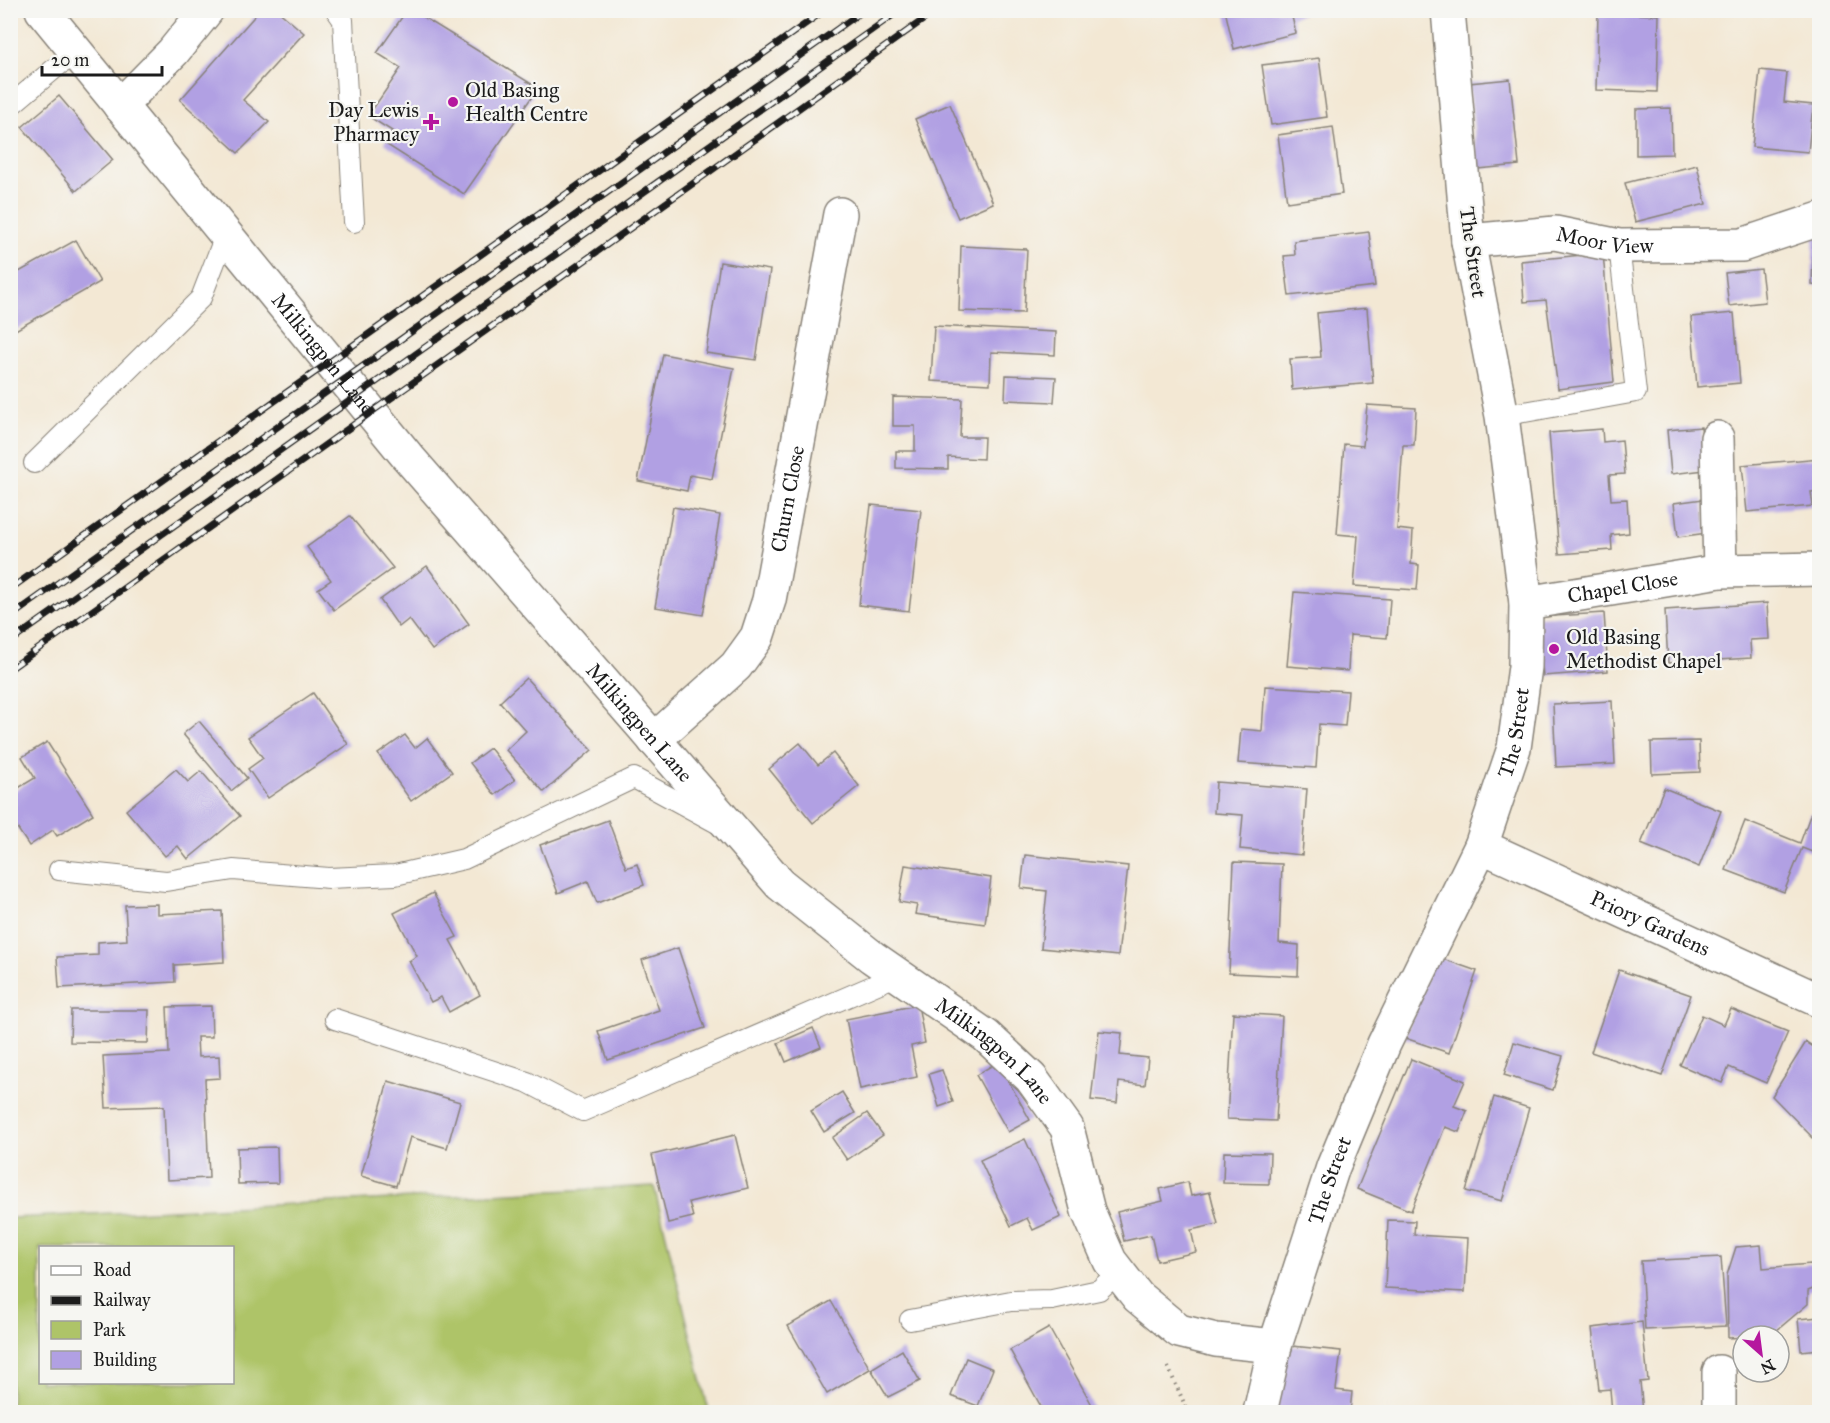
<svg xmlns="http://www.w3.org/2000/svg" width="1830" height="1423" font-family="'IM FELL Great Primer',serif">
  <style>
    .green { fill: #aec468; stroke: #657042; stroke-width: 1.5; fill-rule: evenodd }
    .building { fill: #b1a0e3 }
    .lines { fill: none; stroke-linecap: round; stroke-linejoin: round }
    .service-casing { stroke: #888278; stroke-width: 22 }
    .minor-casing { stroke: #888278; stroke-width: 36 }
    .path { stroke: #888278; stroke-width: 4; stroke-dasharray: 1.5 4.5; stroke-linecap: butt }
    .service { stroke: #fff; stroke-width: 20 }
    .minor { stroke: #fff; stroke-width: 33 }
    .rail-casing { stroke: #1c1c1c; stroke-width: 7 }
    .rail { stroke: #f6f6f2; stroke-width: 4.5; stroke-dasharray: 14; stroke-linecap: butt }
    .poi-dot { fill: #b5179e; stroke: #f6f6f2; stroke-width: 2 }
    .labels { text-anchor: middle; stroke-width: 4.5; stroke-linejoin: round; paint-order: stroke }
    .poi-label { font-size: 21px; fill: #1c1c1c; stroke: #f6f6f2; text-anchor: start }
    .street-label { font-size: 21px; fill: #1c1c1c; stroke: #f6f6f2 }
  </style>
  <rect width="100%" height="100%" fill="#f6f6f2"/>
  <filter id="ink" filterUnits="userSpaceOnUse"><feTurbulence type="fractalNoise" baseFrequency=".0167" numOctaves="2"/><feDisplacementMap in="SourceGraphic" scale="12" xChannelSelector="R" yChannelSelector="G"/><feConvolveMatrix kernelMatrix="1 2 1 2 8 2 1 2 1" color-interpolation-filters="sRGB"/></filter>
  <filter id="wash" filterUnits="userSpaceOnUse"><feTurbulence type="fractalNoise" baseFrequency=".008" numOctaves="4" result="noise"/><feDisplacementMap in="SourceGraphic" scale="24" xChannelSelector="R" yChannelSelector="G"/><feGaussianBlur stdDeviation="1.35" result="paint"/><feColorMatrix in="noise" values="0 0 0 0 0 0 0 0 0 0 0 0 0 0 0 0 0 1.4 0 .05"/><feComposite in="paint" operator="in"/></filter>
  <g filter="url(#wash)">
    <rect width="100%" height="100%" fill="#f3e8d4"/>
    <path class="green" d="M654 1186 709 1412H11V1218ZM40 1248H232V1382H40Z"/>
    <g id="blocks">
      <g class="building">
        <polygon points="260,10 277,10 304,33 243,100 269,122 238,153 180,100"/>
        <polygon points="407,10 412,10 538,88 464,194 384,143 392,131 368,116 401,68 377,53"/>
        <polygon points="1225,10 1303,10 1304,14 1292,17 1296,33 1234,49"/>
        <polygon points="1598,13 1659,15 1657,92 1596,90"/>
        <polygon points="1319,58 1327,117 1271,125 1262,65"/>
        <polygon points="1760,70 1787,73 1784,102 1813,105 1808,152 1752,147"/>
        <polygon points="1510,79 1519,165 1478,169 1469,83"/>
        <polygon points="59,96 113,160 76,191 22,127"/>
        <polygon points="950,104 993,203 958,218 915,119"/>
        <polygon points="1671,108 1672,154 1636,155 1636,109"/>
        <polygon points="1333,127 1342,194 1287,202 1278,135"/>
        <polygon points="1697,165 1706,204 1635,222 1625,183"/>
        <polygon points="1814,226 1820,226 1820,286 1812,285"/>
        <polygon points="1369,232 1375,286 1289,296 1284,256 1295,255 1294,241"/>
        <polygon points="76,240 100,282 12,332 10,277"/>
        <polygon points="961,246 1027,249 1024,313 959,311"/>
        <polygon points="1603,253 1614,382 1558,389 1546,300 1524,302 1521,261"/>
        <polygon points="720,262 770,270 756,360 706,353"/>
        <polygon points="1761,269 1765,302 1729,306 1725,273"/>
        <polygon points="1367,308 1373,383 1292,390 1290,359 1321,357 1317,313"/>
        <polygon points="1734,313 1740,383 1697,387 1691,317"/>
        <polygon points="934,326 1056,332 1055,355 991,352 990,384 931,381"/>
        <polygon points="663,354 734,368 712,479 690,475 687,491 638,481"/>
        <polygon points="1006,375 1056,377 1054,402 1005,400"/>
        <polygon points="893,397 962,399 960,437 984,437 983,459 948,457 948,469 896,468 896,451 915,451 915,426 893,426"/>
        <polygon points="1367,405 1416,408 1414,445 1403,445 1397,529 1413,531 1411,564 1419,565 1417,590 1354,586 1358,536 1337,534 1344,444 1363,446"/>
        <polygon points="1701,427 1705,470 1671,474 1667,430"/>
        <polygon points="1602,429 1603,442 1622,440 1625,474 1609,475 1611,500 1627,499 1629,533 1611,535 1612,550 1559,554 1549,433"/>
        <polygon points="1820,458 1820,491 1811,492 1813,506 1747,512 1742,465"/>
        <polygon points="1703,499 1707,533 1678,537 1674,503"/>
        <polygon points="871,505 921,510 909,611 859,605"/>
        <polygon points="673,507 720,515 703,615 655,607"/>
        <polygon points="350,516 393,568 334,610 318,589 331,580 307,547"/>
        <polygon points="427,566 469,624 432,650 409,619 399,627 380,600"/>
        <polygon points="1294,592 1390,599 1387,638 1350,635 1348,671 1287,666"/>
        <polygon points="1767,603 1769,639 1750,640 1751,658 1668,663 1665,610"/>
        <polygon points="1604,613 1608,671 1543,676 1538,617"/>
        <polygon points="526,678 592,750 544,792 506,750 526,731 500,702"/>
        <polygon points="1265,686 1348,691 1345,726 1319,724 1316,768 1238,763 1241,729 1262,731"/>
        <polygon points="313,693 348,744 268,798 248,769 263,758 248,737"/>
        <polygon points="1612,701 1615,764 1556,767 1553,704"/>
        <polygon points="199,721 247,778 231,791 183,734"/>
        <polygon points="405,735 415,748 427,738 452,772 411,801 378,754"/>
        <polygon points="1699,741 1700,772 1652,774 1651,742"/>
        <polygon points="47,742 93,814 57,836 53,830 29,846 10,817 10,793 35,778 22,757"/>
        <polygon points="800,743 818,765 833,753 859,786 813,823 769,769"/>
        <polygon points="490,748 515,780 495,795 470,763"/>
        <polygon points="176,769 188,782 201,771 240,816 188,859 178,846 165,856 126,810"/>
        <polygon points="1216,782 1307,789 1302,855 1240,849 1243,815 1214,813"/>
        <polygon points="1664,788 1721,811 1699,867 1641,844"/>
        <polygon points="1811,813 1820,816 1820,855 1802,848 1784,892 1726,870 1745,821 1800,843"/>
        <polygon points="608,820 626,868 637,864 644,885 597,903 588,881 558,893 540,845"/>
        <polygon points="1025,855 1128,866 1118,956 1041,948 1047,891 1021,888"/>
        <polygon points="1234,862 1282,864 1279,943 1299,945 1298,976 1229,973"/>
        <polygon points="905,865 991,878 985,924 915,914 917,905 899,902"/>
        <polygon points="433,893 457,937 450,940 480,995 449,1012 441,997 431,1002 409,961 417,956 394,913"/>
        <polygon points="157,904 157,914 222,911 224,962 174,965 175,982 59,988 57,957 98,955 98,942 127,940 125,905"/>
        <polygon points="678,948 705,1028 608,1060 598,1031 659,1010 642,960"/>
        <polygon points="1434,956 1477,971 1449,1053 1405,1038"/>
        <polygon points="1619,970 1691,995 1662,1076 1591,1052"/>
        <polygon points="918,1005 925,1043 911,1046 917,1077 860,1089 846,1019"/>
        <polygon points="211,1006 212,1037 197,1037 198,1057 219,1056 220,1078 205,1079 209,1178 167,1180 164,1106 106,1108 103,1056 169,1053 167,1007"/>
        <polygon points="1731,1009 1788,1032 1766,1083 1729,1067 1722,1083 1680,1065 1702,1015 1724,1025"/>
        <polygon points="71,1010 149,1010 148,1043 70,1042"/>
        <polygon points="1233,1013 1282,1016 1276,1121 1227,1119"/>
        <polygon points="813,1028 821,1047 786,1062 778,1043"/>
        <polygon points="1099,1031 1122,1033 1120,1055 1148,1058 1145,1085 1119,1082 1117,1103 1091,1100"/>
        <polygon points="1514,1042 1563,1056 1553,1090 1504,1075"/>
        <polygon points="1806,1042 1820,1051 1820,1140 1817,1142 1772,1096"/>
        <polygon points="1411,1059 1465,1081 1454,1106 1467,1111 1459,1132 1445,1127 1411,1211 1357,1189"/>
        <polygon points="998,1062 1030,1120 1008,1132 976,1075"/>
        <polygon points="942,1070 953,1102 939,1107 929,1074"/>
        <polygon points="388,1081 460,1102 447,1148 410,1137 396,1186 361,1176"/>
        <polygon points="842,1092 855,1113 824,1132 811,1111"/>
        <polygon points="1494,1097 1529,1108 1502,1201 1466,1191"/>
        <polygon points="867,1113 883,1135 847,1160 832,1138"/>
        <polygon points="735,1135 748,1188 689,1202 693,1217 668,1223 652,1155"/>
        <polygon points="1025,1139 1061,1217 1033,1230 1027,1218 1011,1226 980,1160"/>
        <polygon points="277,1147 278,1183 238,1184 237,1148"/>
        <polygon points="1224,1152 1270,1153 1269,1184 1223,1183"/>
        <polygon points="1188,1182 1191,1196 1210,1192 1218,1224 1191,1230 1196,1252 1157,1261 1151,1235 1124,1241 1117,1212 1163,1201 1160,1189"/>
        <polygon points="1388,1220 1415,1221 1414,1235 1468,1238 1465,1292 1385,1288"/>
        <polygon points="1761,1245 1763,1268 1811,1264 1818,1272 1820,1286 1808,1291 1808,1304 1770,1336 1728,1338 1727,1275 1736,1247"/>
        <polygon points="1721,1257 1726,1326 1645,1330 1641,1261"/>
        <polygon points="831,1301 870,1369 827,1394 788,1326"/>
        <polygon points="1820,1317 1820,1349 1801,1351 1798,1319"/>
        <polygon points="1642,1322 1648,1381 1640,1382 1643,1412 1612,1412 1610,1389 1599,1390 1592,1328"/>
        <polygon points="1049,1328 1096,1412 1044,1412 1010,1350"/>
        <polygon points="1282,1345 1341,1351 1336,1390 1352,1392 1350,1412 1276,1412"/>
        <polygon points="902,1350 920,1381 888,1397 871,1369"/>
        <polygon points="966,1358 993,1369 978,1406 951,1396"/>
      </g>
    </g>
  </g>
  <g filter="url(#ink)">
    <use href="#blocks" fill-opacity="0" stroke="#888278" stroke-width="1.5"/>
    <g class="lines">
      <g class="service-casing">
        <g id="service">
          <polyline points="336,10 343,20 354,222"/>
          <polyline points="10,106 60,64 77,56"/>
          <polyline points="1502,416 1636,392 1619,246"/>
          <polyline points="34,463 201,298 225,236"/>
          <polyline points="59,870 166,881 233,870 329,878 395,875 464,859 634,778 717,823"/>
          <polyline points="335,1019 527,1082 583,1111 898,975"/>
          <polyline points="910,1320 1011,1301 1052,1300 1099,1290 1119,1272"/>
        </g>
      </g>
      <g class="minor-casing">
        <g id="minor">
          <path id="s1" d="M42 10 407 456 780 884 872 957 986 1036 1031 1078 1067 1128 1088 1211 1110 1261 1138 1297 1179 1331 1216 1340 1275 1346"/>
          <polyline points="120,106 173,52 207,10"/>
          <path id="s2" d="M1468 241 1555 233 1619 246 1742 245 1820 219"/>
          <polyline points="1717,438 1720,571"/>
          <path id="s3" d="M1526 603 1720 571 1820 569"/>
          <path id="s4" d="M654 740 736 666 757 637 769 600 840 214"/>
          <path id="s5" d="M1481 846 1820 1001"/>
          <path id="s6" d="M1260 1412 1275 1346 1333 1167 1384 1044 1481 846 1514 748 1525 667 1526 603 1502 416 1468 241 1448 10"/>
          <polyline points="1719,1412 1719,1372"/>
        </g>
      </g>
      <polyline class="path" points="1168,1367 1188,1412"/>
      <use href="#service" class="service"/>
      <use href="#minor" class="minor"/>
      <g class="rail-casing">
        <g id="rail">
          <polyline points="10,589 825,10"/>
          <polyline points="10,617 864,10"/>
          <polyline points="10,642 900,10"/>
          <polyline points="10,669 937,10"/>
        </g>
      </g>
      <use href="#rail" class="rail"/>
    </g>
  </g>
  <g class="poi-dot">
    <circle cx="453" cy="102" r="6"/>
    <path d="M428 113h6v6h6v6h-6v6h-6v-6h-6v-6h6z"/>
    <circle cx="1554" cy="649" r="6"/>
  </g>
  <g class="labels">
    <g class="poi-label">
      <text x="465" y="97">Old Basing<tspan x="465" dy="24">Health Centre</tspan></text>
      <text x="419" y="117" text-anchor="end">Day Lewis<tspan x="419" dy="24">Pharmacy</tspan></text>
      <text x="1566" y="644">Old Basing<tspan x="1566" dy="24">Methodist Chapel</tspan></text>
    </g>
    <g class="street-label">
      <text dy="7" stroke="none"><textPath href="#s2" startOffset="138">Moor View</textPath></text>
      <text transform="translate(1473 252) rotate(82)" y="7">The Street</text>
      <text dy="7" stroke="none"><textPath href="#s1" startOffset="444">Milkingpen Lane</textPath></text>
      <text dy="7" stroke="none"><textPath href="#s4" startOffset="288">Churn Close</textPath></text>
      <text dy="7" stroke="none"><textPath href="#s3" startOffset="98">Chapel Close</textPath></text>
      <text dy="7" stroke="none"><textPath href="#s1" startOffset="930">Milkingpen Lane</textPath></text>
      <text dy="7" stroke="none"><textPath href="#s6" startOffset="728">The Street</textPath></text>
      <text dy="7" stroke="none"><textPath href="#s5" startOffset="186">Priory Gardens</textPath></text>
      <text dy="7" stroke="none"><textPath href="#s1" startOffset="1416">Milkingpen Lane</textPath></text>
      <text dy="7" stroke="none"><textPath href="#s6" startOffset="242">The Street</textPath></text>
    </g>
  </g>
  <rect width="1830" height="1423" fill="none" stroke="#f6f6f2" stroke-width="36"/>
  <rect x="39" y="1246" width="195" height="138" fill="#f6f6f2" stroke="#9f9f9c" stroke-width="1.5"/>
  <rect x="51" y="1266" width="30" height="9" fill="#ffffff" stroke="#9f9f9c" stroke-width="1.5"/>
  <text x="93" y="1276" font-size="18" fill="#1c1c1c">Road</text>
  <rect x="51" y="1296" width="30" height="9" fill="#1c1c1c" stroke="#9f9f9c" stroke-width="1.5"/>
  <text x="93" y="1306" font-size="18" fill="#1c1c1c">Railway</text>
  <rect x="51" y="1321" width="30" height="18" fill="#aec468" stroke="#9f9f9c" stroke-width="1.5"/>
  <text x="93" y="1336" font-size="18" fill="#1c1c1c">Park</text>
  <rect x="51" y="1351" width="30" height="18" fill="#b1a0e3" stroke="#9f9f9c" stroke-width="1.5"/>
  <text x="93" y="1366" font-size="18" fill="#1c1c1c">Building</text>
  <g transform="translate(1761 1354) rotate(152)"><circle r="28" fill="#f6f6f2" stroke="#9f9f9c" stroke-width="1.5"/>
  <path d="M0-4.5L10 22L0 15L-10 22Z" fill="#b5179e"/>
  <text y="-9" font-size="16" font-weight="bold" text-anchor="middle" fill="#1c1c1c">N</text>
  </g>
  <path d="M42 66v9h120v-9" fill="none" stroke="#1c1c1c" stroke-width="3"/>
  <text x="51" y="66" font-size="18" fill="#1c1c1c" stroke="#f6f6f2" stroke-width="4.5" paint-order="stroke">20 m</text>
</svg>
